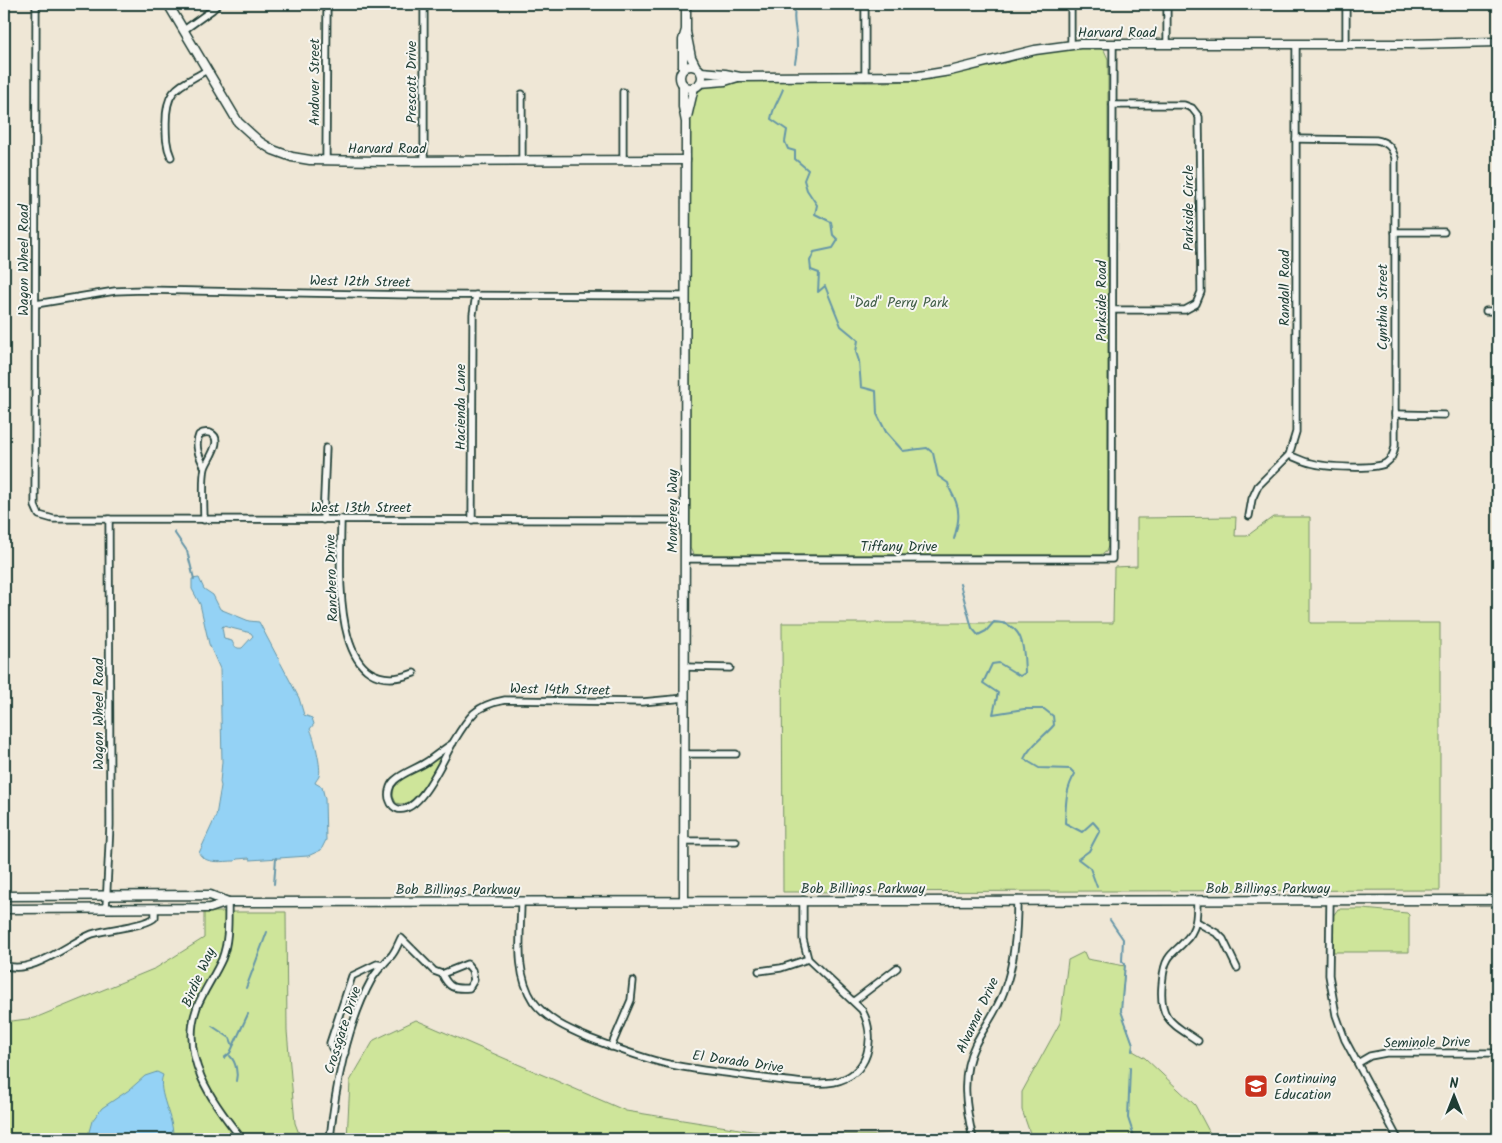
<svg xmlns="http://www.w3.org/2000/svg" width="1502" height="1143" font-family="Kalam,sans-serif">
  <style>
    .green { fill: #cee59a; stroke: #769167 }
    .water { fill: #94d2f5; stroke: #6596a8; fill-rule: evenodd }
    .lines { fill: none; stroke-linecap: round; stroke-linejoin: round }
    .stream { stroke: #6596a8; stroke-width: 2 }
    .street-casing { stroke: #1f3d34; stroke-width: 9 }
    .secondary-casing { stroke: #1f3d34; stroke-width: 11 }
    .street { stroke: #f6f6f2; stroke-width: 5.5 }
    .secondary { stroke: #f6f6f2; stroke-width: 8 }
    .labels { text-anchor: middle; stroke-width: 4; stroke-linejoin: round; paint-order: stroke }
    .street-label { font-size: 14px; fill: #1f3d34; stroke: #f6f6f2 }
    .park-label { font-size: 14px; fill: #425f48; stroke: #f6f6f2 }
    .poi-label { font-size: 14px; fill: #1f3d34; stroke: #f6f6f2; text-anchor: start }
  </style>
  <rect width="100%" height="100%" fill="#efe7d6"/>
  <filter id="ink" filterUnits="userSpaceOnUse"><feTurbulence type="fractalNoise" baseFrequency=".02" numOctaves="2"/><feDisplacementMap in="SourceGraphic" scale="10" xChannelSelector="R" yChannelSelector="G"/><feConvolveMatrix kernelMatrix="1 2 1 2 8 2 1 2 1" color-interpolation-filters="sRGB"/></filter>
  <g filter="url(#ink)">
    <g class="green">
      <path d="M1083 48H1098L1104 50 1108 59V546L1106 552 1100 555H700L693 554 690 548V118L697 89C714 78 779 81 802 81 845 81 892 85 934 78 984 70 1032 51 1083 48Z"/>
      <polygon points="1236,517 1235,536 1247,536 1273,517 1310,517 1310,623 1440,623 1440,890 783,892 782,623 1113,623 1114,567 1137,566 1137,518"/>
      <path d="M446 749C438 765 418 811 396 803L393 796 394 788 402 779Z"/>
      <polygon points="1338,909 1363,909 1407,913 1409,915 1409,952 1333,952 1333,916"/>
      <polygon points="204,912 286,912 287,1031 295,1123 301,1139 4,1139 4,1022 35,1018 156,968 204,938"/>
      <polygon points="1084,952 1087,959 1125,966 1121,1011 1133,1044 1133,1051 1145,1058 1195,1105 1213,1139 1032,1139 1022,1110 1022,1092 1060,1023 1068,960"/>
      <polygon points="416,1020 626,1111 752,1131 794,1134 872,1135 913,1138 913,1139 347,1139 350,1081 374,1040"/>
    </g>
    <g class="water">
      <path d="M199 578 204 589 213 595 220 609 249 621 259 622 299 698 304 715 312 718 314 724 310 729C314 736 322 769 319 776 318 779 316 780 315 783L322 787 325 799 326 840 321 850 308 856 250 860 249 858 237 859 235 861C224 861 205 865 199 853L216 816 221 786 220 782 222 762 220 669 209 644 200 604 192 589V579ZM223 626 251 633 253 636 242 648C236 649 234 646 232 641L224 639 222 627Z"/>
      <path d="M157 1072 163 1075C156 1092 175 1119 173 1139H87L92 1121 102 1108 129 1090 145 1076Z"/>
    </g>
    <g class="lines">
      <g class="stream">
        <path d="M793 4 795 9C793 18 795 24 796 33 798 44 797 53 795 63"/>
        <path d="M783 89C779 100 773 107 771 119L787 130 785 142 788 149 795 151V159L808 170 804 180 807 190 817 205 815 214 831 222 833 235 838 240 833 248 814 252 810 261 811 270 819 273 818 292 825 286 841 326 858 340 856 352 859 361 861 387 876 391 877 414 886 432 903 451 927 448 933 453 938 476 948 483C950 493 953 493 956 502 961 514 957 528 954 539"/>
        <polyline points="174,532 187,551 194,579"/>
        <path d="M960 584 972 628 978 635 986 631 994 622C1025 623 1024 649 1025 673L1020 676 999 663 992 664 983 683 998 693 993 714 1024 709H1044L1053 716 1054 725C1045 736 1029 746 1024 759L1039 768 1070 769 1075 774C1065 790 1066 805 1065 823L1082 832 1093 822 1100 830 1089 851 1078 859 1090 868 1097 887"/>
        <polyline points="274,884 276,858"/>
        <polyline points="1110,920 1123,939 1122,961 1125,964 1121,1011 1133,1044 1132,1051"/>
        <polyline points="246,988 267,932"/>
        <polyline points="212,1026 230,1038 233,1046"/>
        <path d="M230 1056C236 1062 238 1073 236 1081"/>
        <polyline points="224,1058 230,1053 248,1014"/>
        <polyline points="1130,1068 1128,1118 1135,1139"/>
      </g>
      <g class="street-casing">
        <g id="street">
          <polyline points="36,4 35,506 39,515 53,519 685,520"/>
          <polyline points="424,4 424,161"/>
          <polyline points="865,4 865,77"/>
          <polyline points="1167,4 1167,44"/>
          <polyline points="1346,4 1346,44"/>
          <polyline points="184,30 212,10 218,4"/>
          <polyline points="1071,45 1071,4"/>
          <polyline points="522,94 522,160"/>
          <polyline points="1113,105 1184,105 1192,108 1199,117 1201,292 1196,304 1185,310 1113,310"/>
          <path d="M171 157C166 146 166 136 166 123 166 87 179 87 207 70"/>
          <polyline points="326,160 327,4"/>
          <polyline points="623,160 623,92"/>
          <polyline points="1395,232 1444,232"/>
          <polyline points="36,304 115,291 144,290 414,295 685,296"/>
          <polyline points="1486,311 1498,311"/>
          <polyline points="1395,414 1444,415"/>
          <path d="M1289 455C1297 458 1304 462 1311 463 1324 467 1376 470 1386 463 1392 459 1394 453 1395 446V158C1392 147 1387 142 1376 140L1296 139"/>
          <polyline points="1249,516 1252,499 1258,486 1289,455 1296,432 1296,44"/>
          <path d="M341 519C341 566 328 706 414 673"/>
          <path d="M204 520C204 507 202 478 205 468 207 460 225 439 210 433 206 432 202 433 199 435 194 447 200 458 205 468"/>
          <polyline points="323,520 326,448"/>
          <polyline points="472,520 473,314 476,295"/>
          <polyline points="685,559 1112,559 1113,44"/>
          <polyline points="685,667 730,668"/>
          <path d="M453 743C444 749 436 755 428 761 418 768 404 772 395 780 389 785 387 795 390 801 391 805 395 808 398 809 421 814 444 756 454 741 460 731 466 721 474 713 483 705 494 702 505 700L642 702 685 698"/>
          <polyline points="685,754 736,754"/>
          <polyline points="684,841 736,841"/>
          <path d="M1197 900C1197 917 1197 930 1184 942 1179 948 1172 952 1168 959 1163 967 1163 976 1162 985 1159 1020 1172 1023 1198 1041"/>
          <polyline points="1330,900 1329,975 1336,1015 1345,1040 1398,1139"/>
          <path d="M521 901C521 933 514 972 533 1001 547 1020 568 1029 589 1038 615 1048 641 1058 668 1064 694 1070 721 1072 747 1076 771 1079 811 1086 834 1082 869 1075 877 1038 862 1010L808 959 803 939V900"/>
          <path d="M228 902C228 921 229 941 222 959 215 975 204 990 197 1007 179 1057 212 1102 242 1139"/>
          <polyline points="106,908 110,825 109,519"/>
          <polyline points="1197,922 1218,934 1223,939 1237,968"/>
          <path d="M4 965C31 976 67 944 92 934 106 929 148 926 155 917V908"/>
          <polyline points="759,971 781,968 808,959"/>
          <polyline points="854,1001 897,968"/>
          <polyline points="611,1047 631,1000 633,981"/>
          <polyline points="345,1053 332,1048 330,1043 352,976 377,964 383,965"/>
          <polyline points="1358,1063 1370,1056 1386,1053 1498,1053"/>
          <path d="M330 1139C335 1088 347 1024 372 979 378 969 385 963 392 955 396 950 398 944 401 938L434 971 442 974 467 964 472 970 474 980 469 988C453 989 449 988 442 974"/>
          <path d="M973 1139C966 1108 960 1075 975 1045 984 1027 997 1011 1004 991 1015 962 1017 931 1017 900"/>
        </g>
      </g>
      <g class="secondary-casing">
        <g id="secondary">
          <polyline points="168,4 238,122 260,142 273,150 292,157 310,160 381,161 686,160"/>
          <polyline points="686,32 691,57 696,67"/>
          <circle cx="691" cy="77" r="11"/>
          <polyline points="683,69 683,40 686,30 686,4"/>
          <polyline points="701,72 725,74 740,77 919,76 950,71 1035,50 1080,44 1409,44 1498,42"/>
          <polyline points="700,83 725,81 738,77"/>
          <polyline points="683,85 683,107 686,122 684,900"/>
          <polyline points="687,117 694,87"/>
          <polyline points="4,896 210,895 228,902"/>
          <polyline points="4,909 210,908 228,902 1498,900"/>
        </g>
      </g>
      <use href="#street" class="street"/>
      <use href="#secondary" class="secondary"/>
    </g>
  </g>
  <defs>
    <g id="university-square" transform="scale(1.25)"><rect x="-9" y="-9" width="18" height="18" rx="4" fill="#c8321e" stroke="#f6f6f2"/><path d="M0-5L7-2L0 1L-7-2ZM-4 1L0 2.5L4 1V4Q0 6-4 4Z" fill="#fff"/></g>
  </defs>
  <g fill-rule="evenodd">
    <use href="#university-square" x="1256" y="1086"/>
  </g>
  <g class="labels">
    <g class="street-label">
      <text x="1117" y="37">Harvard Road</text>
      <text transform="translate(314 82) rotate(-90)" y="5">Andover Street</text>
      <text transform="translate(411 82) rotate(-90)" y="5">Prescott Drive</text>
      <text x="387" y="153">Harvard Road</text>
      <text transform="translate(1188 208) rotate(-90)" y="5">Parkside Circle</text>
      <text transform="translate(23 260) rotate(-90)" y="5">Wagon Wheel Road</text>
      <text transform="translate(360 281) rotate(1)" y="5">West 12th Street</text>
      <text transform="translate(1284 288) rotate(-90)" y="5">Randall Road</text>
      <text transform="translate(1101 301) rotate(-90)" y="5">Parkside Road</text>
      <text transform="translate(1382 307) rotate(-90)" y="5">Cynthia Street</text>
      <text transform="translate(460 407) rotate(-90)" y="5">Hacienda Lane</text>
      <text x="361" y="512">West 13th Street</text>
      <text transform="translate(672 511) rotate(-90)" y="5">Monterey Way</text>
      <text x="899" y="551">Tiffany Drive</text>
      <text transform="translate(331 578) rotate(-92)" y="5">Ranchero Drive</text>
      <text transform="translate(560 689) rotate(1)" y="5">West 14th Street</text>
      <text transform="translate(98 714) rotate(-90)" y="5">Wagon Wheel Road</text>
      <text x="863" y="893">Bob Billings Parkway</text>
      <text x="1268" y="893">Bob Billings Parkway</text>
      <text x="458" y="894">Bob Billings Parkway</text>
      <text transform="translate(198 977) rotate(-66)" y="5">Birdie Way</text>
      <text transform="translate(977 1015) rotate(-65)" y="5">Alvamar Drive</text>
      <text transform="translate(342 1030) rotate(-72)" y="5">Crossgate Drive</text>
      <text transform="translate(1427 1042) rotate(-1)" y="5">Seminole Drive</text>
      <text transform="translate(738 1061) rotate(8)" y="5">El Dorado Drive</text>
    </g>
    <g class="park-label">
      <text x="899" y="307">"Dad" Perry Park</text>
    </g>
    <g class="poi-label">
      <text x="1274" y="1083">Continuing<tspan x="1274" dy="16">Education</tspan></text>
    </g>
  </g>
  <rect width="1502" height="1143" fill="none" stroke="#f6f6f2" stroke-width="20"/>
  <rect x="10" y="10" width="1482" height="1123" fill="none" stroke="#1f3d34" stroke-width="2" filter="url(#ink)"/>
  <g transform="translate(1454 1096)" stroke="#f6f6f2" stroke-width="4" paint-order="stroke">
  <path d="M0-4L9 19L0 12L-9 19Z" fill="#1f3d34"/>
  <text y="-8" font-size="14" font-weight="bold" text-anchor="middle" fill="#1f3d34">N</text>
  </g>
</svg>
